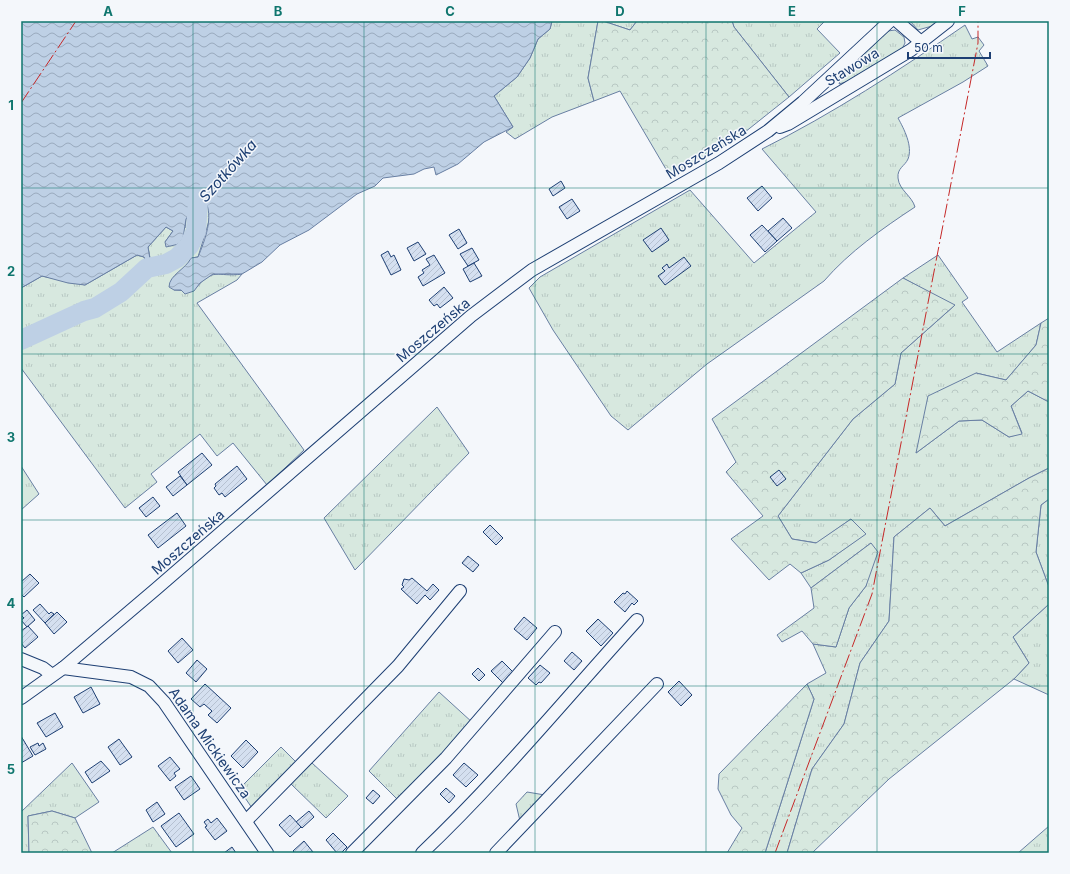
<svg xmlns="http://www.w3.org/2000/svg" width="1070" height="874" font-family="Inter,sans-serif">
  <style>
    .grass { fill: url(#grass-tufts); stroke: #687fa3 }
    .forest { fill: url(#forest-crowns); stroke: #687fa3 }
    .water { fill: url(#water-waves); stroke: #687fa3 }
    .lines { fill: none; stroke-linecap: round; stroke-linejoin: round }
    .river { stroke: #bed0e5; stroke-width: 20 }
    .building { fill: url(#building-hatch); stroke: #1d3f73 }
    .minor-casing { stroke: #1d3f73; stroke-width: 14 }
    .minor { stroke: #f4f7fb; stroke-width: 12 }
    .power { stroke: #c62828; stroke-width: 1; stroke-dasharray: 14 3 2 3; stroke-linecap: butt }
    .grid { fill: none; stroke: #0f766e; stroke-width: 1; stroke-opacity: 0.55 }
    .labels { text-anchor: middle; stroke-width: 3; stroke-linejoin: round; paint-order: stroke }
    .street-label { font-size: 14px; fill: #1d3f73; stroke: #f4f7fb }
    .water-label { font-size: 15px; font-style: italic; fill: #1d3f73; stroke: #f4f7fb }
    .neatline { fill: none; stroke: #0f766e; stroke-width: 1.5 }
    .grid-label { font-size: 13px; text-anchor: middle; font-weight: bold; fill: #0f766e }
  </style>
  <defs>
    <pattern id="grass-tufts" width="24" height="20" patternUnits="userSpaceOnUse"><rect width="24" height="20" fill="#d7e8df"/><path d="M3 7l-1-3M5 7V3M7 7l1-3M15 17l-1-3M17 17v-4M19 17l1-3" fill="none" stroke="#b8c8c3"/></pattern>
    <pattern id="forest-crowns" width="20" height="18" patternUnits="userSpaceOnUse"><rect width="20" height="18" fill="#d7e8df"/><path d="M2 6a3 3 0 1 1 6 0M12 15a3 3 0 1 1 6 0" fill="none" stroke="#b8c8c3"/></pattern>
    <pattern id="water-waves" width="16" height="10" patternUnits="userSpaceOnUse"><rect width="16" height="10" fill="#bed0e5"/><path d="M0 5q4-4 8 0t8 0" fill="none" stroke="#9aaabe"/></pattern>
    <pattern id="building-hatch" width="6" height="6" patternUnits="userSpaceOnUse"><rect width="6" height="6" fill="#d5e0f0"/><path d="M-1 1l2-2M0 6l6-6M5 7l2-2" fill="none" stroke="#b6c1d1"/></pattern>
  </defs>
  <rect width="100%" height="100%" fill="#f4f7fb"/>
  <g class="grass">
    <polygon points="552,21 598,21 588,78 594,101 552,117 515,139 506,132 513,127 494,96 517,77 530,58 538,39 550,29"/>
    <polygon points="603,21 637,21 630,30"/>
    <polygon points="732,21 825,21 817,29 840,53 789,97 734,27"/>
    <polygon points="910,21 938,21 932,26 918,30"/>
    <path d="M965 25 972 39 978 37 984 45 979 51 988 66 963 82 898 118C904 129 913 146 908 159 905 166 897 168 898 178 899 190 912 196 915 207 883 228 849 252 824 281L707 364 628 430 611 416 553 330 529 288 540 277 690 190 754 263 816 212 762 149C832 114 900 70 965 25Z"/>
    <polygon points="895,30 904,37 905,43 902,49 849,81 839,84 841,77 860,58 888,31"/>
    <path d="M205 200 210 210 209 221 198 257 191 258 187 266 180 271 174 290 193 291C215 265 216 278 242 274L237 280 197 303 304 450 267 485 233 443 217 456 200 434 151 474 157 482 125 508 21 368V288L42 276 85 285 137 255 144 257 146 261 150 258 148 247 166 227 173 231 165 242 185 228 186 219 198 201Z"/>
    <polygon points="938,255 968,298 962,302 997,352 1041,323 1036,345 1006,380 976,373 916,453 959,421 982,420 1009,437 1022,433 1011,406 1028,391 1049,402 1049,468 1029,478 945,526 930,508 894,537 889,621 860,663 844,724 812,769 787,853 765,853 814,699 807,684 826,673 813,644 836,647 849,608 866,586 871,543 811,588 801,573 829,560 865,534 851,519 817,543 792,539 778,516 853,419 895,384 901,353 954,306 903,278"/>
    <polygon points="437,407 469,453 355,570 324,518"/>
    <polygon points="21,466 39,494 21,510"/>
    <polygon points="1049,499 1049,587 1036,552 1041,505"/>
    <polygon points="1049,604 1049,695 1014,679 1029,663 1013,637"/>
    <polygon points="439,692 473,723 399,801 369,771"/>
    <polygon points="281,747 298,764 252,808 239,789"/>
    <polygon points="72,763 99,802 75,818 52,811 28,816 29,853 21,853 21,812"/>
    <polygon points="312,763 348,796 326,818 291,784"/>
    <polygon points="527,792 545,795 520,821 516,804"/>
    <polygon points="1049,826 1049,853 1018,853"/>
    <polygon points="153,827 172,853 112,853"/>
  </g>
  <g class="forest">
    <polygon points="598,21 603,21 630,30 637,21 732,21 734,27 789,97 735,140 670,176 620,91 594,101 588,78"/>
    <polygon points="903,278 955,305 901,353 895,384 853,419 778,516 792,539 816,543 851,519 866,534 829,560 801,573 790,564 769,580 731,539 763,516 726,472 736,462 712,419"/>
    <polygon points="1049,318 1049,402 1028,391 1011,406 1022,434 1009,437 982,420 959,421 916,453 928,396 976,373 1006,380 1036,345 1041,323"/>
    <polygon points="1049,468 1049,499 1041,505 1036,552 1049,587 1049,604 1013,637 1029,663 1014,679 889,779 812,853 787,853 812,769 844,724 860,663 889,621 894,537 930,508 945,526 1029,478"/>
    <polygon points="871,543 878,552 866,586 849,608 836,647 813,644 802,631 782,642 777,635 814,608 811,588"/>
    <polygon points="807,684 814,699 765,853 727,853 742,828 731,815 718,789 719,774"/>
    <polygon points="52,811 75,818 92,853 29,853 28,816"/>
  </g>
  <path class="water" d="M21 21H552L550 29 538 39 530 58 517 77 494 96 513 127 484 142 458 164 436 175 434 167 424 169 414 174 383 178 375 186 357 194 309 230 280 245 262 262 242 274H213L200 283 194 291 185 294 181 290H174L169 287C169 275 186 269 191 258L198 257C205 240 214 217 205 200L198 201 186 219 183 238 179 244 166 247 165 242 173 231 166 227 148 247 150 259 146 261 144 257 137 255 85 285 68 283 42 276 21 288Z"/>
  <g class="lines">
    <polyline class="river" points="21,340 84,311 95,308 121,292 147,268 166,264 177,258 189,246 196,231 198,201 216,182"/>
  </g>
  <g class="building">
    <polygon points="561,181 565,188 553,196 549,189"/>
    <polygon points="762,186 772,198 758,211 747,198"/>
    <polygon points="572,199 580,211 567,219 559,207"/>
    <polygon points="783,218 792,228 777,241 768,231"/>
    <polygon points="762,225 777,241 765,252 750,235"/>
    <polygon points="661,228 669,240 652,252 643,240"/>
    <polygon points="459,229 467,243 458,249 449,235"/>
    <polygon points="418,242 426,254 414,261 407,248"/>
    <polygon points="472,248 479,260 468,266 460,254"/>
    <polygon points="388,251 391,257 394,255 401,270 391,275 381,255"/>
    <polygon points="434,255 445,273 423,286 418,277 424,273 422,270 430,265 426,259"/>
    <polygon points="684,257 691,266 665,285 658,276 665,271 662,268 667,264 669,268"/>
    <polygon points="474,263 482,276 470,282 463,269"/>
    <polygon points="444,287 453,298 440,308 437,304 434,306 429,300"/>
    <polygon points="202,453 212,465 187,485 178,472"/>
    <polygon points="237,466 247,479 225,497 222,493 219,495 214,488 216,486 215,484"/>
    <polygon points="779,470 786,479 777,486 770,477"/>
    <polygon points="180,476 187,485 173,496 166,487"/>
    <polygon points="153,497 160,506 146,517 139,508"/>
    <polygon points="177,513 186,526 158,548 148,535"/>
    <polygon points="490,525 503,538 496,545 483,532"/>
    <polygon points="468,556 479,565 473,572 462,563"/>
    <polygon points="30,574 39,583 24,597 21,594 21,582"/>
    <polygon points="412,578 427,591 433,584 439,590 430,600 425,595 417,604 401,589 404,587 402,585 404,579 409,580"/>
    <polygon points="627,591 638,601 634,605 632,603 625,612 614,602 623,593 625,594"/>
    <polygon points="40,604 49,614 51,612 54,614 45,623 33,610"/>
    <polygon points="27,610 35,620 27,627 21,620 24,618 21,615"/>
    <polygon points="57,612 67,622 54,634 45,623"/>
    <polygon points="524,617 537,628 527,640 514,629"/>
    <polygon points="598,619 613,633 601,646 586,631"/>
    <polygon points="28,626 38,637 25,648 21,643 21,631"/>
    <polygon points="182,638 193,650 178,663 168,651"/>
    <polygon points="572,652 582,661 574,670 564,661"/>
    <polygon points="197,660 207,669 196,682 186,673"/>
    <polygon points="502,661 513,672 503,683 491,671"/>
    <polygon points="540,665 550,673 541,683 539,682 536,685 528,678"/>
    <polygon points="478,668 485,675 479,681 472,674"/>
    <polygon points="679,681 692,695 681,706 668,692"/>
    <polygon points="205,684 231,708 217,723 208,715 212,711 204,704 200,707 191,699"/>
    <polygon points="91,687 100,704 83,713 74,697"/>
    <polygon points="55,713 63,727 46,737 37,723"/>
    <polygon points="21,736 33,756 21,763"/>
    <polygon points="119,739 132,757 120,765 108,747"/>
    <polygon points="246,740 258,752 243,768 231,756"/>
    <polygon points="38,743 39,746 43,743 46,749 35,755 30,747"/>
    <polygon points="170,757 180,769 174,773 176,776 170,781 158,766"/>
    <polygon points="101,761 110,771 92,783 85,772"/>
    <polygon points="464,763 478,775 466,787 453,775"/>
    <polygon points="191,776 200,789 184,800 175,787"/>
    <polygon points="446,788 455,796 449,803 440,794"/>
    <polygon points="373,790 380,796 373,804 366,798"/>
    <polygon points="157,802 165,814 153,822 146,810"/>
    <polygon points="309,811 314,817 302,828 296,822"/>
    <polygon points="179,813 194,834 176,847 161,826"/>
    <polygon points="290,815 301,827 290,837 279,825"/>
    <polygon points="217,818 227,831 215,840 205,827 207,826 204,822 208,819 211,823"/>
    <polygon points="333,833 347,847 341,853 337,853 326,840"/>
    <polygon points="304,841 313,852 295,853 293,851"/>
    <polygon points="232,847 236,853 224,853"/>
  </g>
  <g class="lines">
    <g class="minor-casing">
      <g id="minor">
        <polyline points="897,21 921,42"/>
        <polyline points="780,127 788,124 911,50 948,21"/>
        <polyline points="21,659 43,668 52,675"/>
        <polyline points="63,668 131,677 149,686 164,702 267,853"/>
        <polyline points="21,698 63,668 156,589 471,316 532,270 719,163 768,131 803,102 890,21"/>
        <polyline points="246,821 398,666 460,591"/>
        <polyline points="352,853 446,758 555,632"/>
        <path d="M422 853C499 780 566 698 637 620"/>
        <polyline points="496,853 657,684"/>
      </g>
    </g>
    <use href="#minor" class="minor"/>
    <g class="power">
      <polyline points="21,103 76,21"/>
      <polyline points="775,853 872,594 978,43 978,21"/>
    </g>
  </g>
  <path class="grid" d="M193 21V853M364 21V853M535 21V853M706 21V853M877 21V853M21 188H1049M21 354H1049M21 520H1049M21 686H1049"/>
  <g class="labels">
    <g class="street-label">
      <text transform="translate(852 67) rotate(-31)" y="5">Stawowa</text>
      <text transform="translate(706 152) rotate(-31)" y="5">Moszczeńska</text>
      <text transform="translate(433 330) rotate(-40)" y="5">Moszczeńska</text>
      <text transform="translate(188 542) rotate(-41)" y="5">Moszczeńska</text>
      <text transform="translate(210 743) rotate(55)" y="5">Adama Mickiewicza</text>
    </g>
    <g class="water-label">
      <text transform="translate(228 171) rotate(-48)" y="5">Szotkówka</text>
    </g>
  </g>
  <rect width="1070" height="874" fill="none" stroke="#f4f7fb" stroke-width="44"/>
  <path d="M908 52v6h82v-6" fill="none" stroke="#1d3f73" stroke-width="2"/>
  <text x="914" y="52" font-size="12" fill="#1d3f73" stroke="#f4f7fb" stroke-width="3" paint-order="stroke">50 m</text>
  <rect x="22" y="22" width="1026" height="830" class="neatline"/>
  <g class="grid-label">
    <text x="108" y="16">A</text>
    <text x="278" y="16">B</text>
    <text x="450" y="16">C</text>
    <text x="620" y="16">D</text>
    <text x="792" y="16">E</text>
    <text x="962" y="16">F</text>
    <text x="11" y="110">1</text>
    <text x="11" y="276">2</text>
    <text x="11" y="442">3</text>
    <text x="11" y="608">4</text>
    <text x="11" y="774">5</text>
  </g>
</svg>
